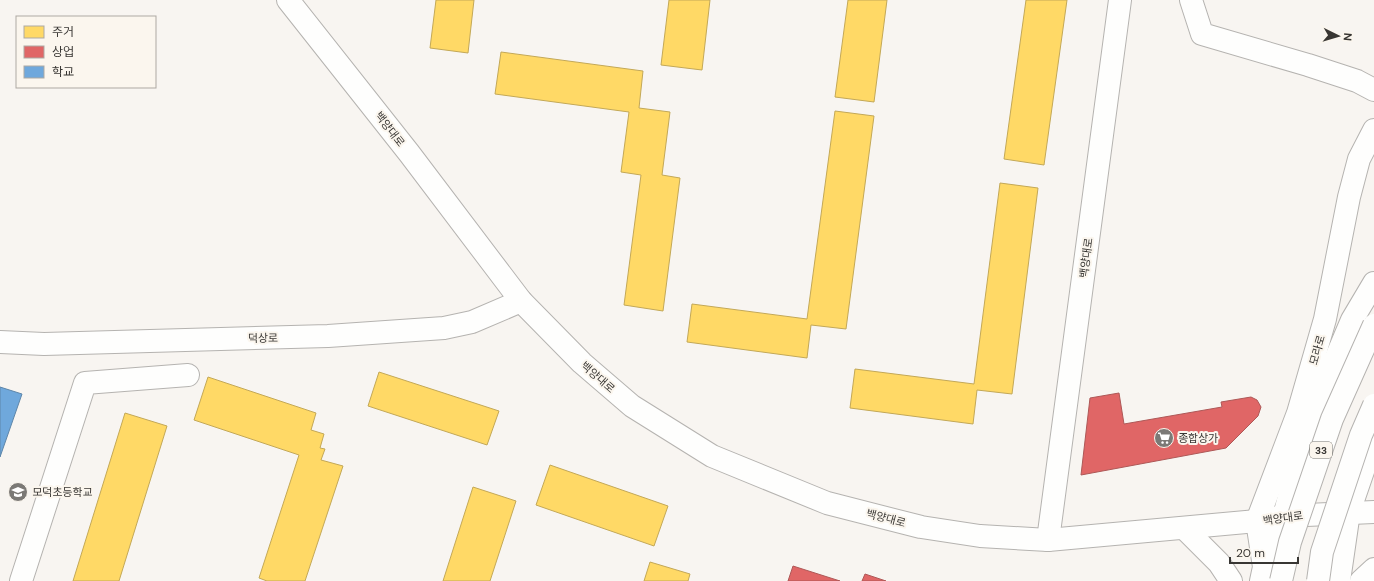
<svg xmlns="http://www.w3.org/2000/svg" width="1374" height="581" font-family="'DM Sans','Noto Sans KR',sans-serif">
  <style>
    .homes { fill: #ffd966; stroke: #c3a857 }
    .shops { fill: #e06666; stroke: #ae5857 }
    .schools { fill: #6fa8dc; stroke: #5e86a9 }
    .lines { fill: none; stroke-linecap: round; stroke-linejoin: round }
    .minor-casing { stroke: #b5b3b0; stroke-width: 24 }
    .major-casing { stroke: #b5b3b0; stroke-width: 24 }
    .minor { stroke: #fefefd; stroke-width: 22 }
    .major { stroke: #fefefd; stroke-width: 22 }
    .highway-bridge-casing { stroke: #b5b3b0; stroke-width: 24; stroke-linecap: butt }
    .highway-bridge { stroke: #fefefd; stroke-width: 22 }
    .labels { text-anchor: middle; stroke-width: 4; stroke-linejoin: round; paint-order: stroke }
    .shield { fill: #fbf6ee; stroke: #72706b; stroke-width: 1 }
    .shield-label { font-size: 10px; font-weight: bold; fill: #383633 }
    .street-label { font-size: 11px; fill: #383633; stroke: #fbf6ee }
    .poi-label { font-size: 11px; fill: #383633; stroke: #fbf6ee; text-anchor: start }
  </style>
  <rect width="100%" height="100%" fill="#f8f5f1"/>
  <g class="homes">
    <polygon points="436,0 474,0 468,53 430,48"/>
    <polygon points="669,0 710,0 702,70 661,65"/>
    <polygon points="848,0 887,0 874,102 835,97"/>
    <polygon points="1026,0 1067,0 1044,165 1004,159"/>
    <polygon points="501,52 643,71 639,108 670,112 662,175 680,178 663,311 624,305 641,175 621,172 629,112 495,94"/>
    <polygon points="835,111 874,116 846,329 811,325 807,358 687,342 692,304 807,319"/>
    <polygon points="1000,183 1038,188 1012,394 977,390 973,424 850,408 855,369 974,384"/>
    <polygon points="379,372 499,411 487,445 368,406"/>
    <polygon points="208,377 316,413 311,430 324,434 320,448 325,449 321,460 343,466 305,581 267,581 259,578 299,455 194,420"/>
    <polygon points="125,413 167,426 119,581 73,581"/>
    <polygon points="550,465 668,506 654,546 536,505"/>
    <polygon points="473,487 516,501 490,581 443,581"/>
    <polygon points="650,562 690,574 688,581 644,581"/>
  </g>
  <g class="shops">
    <polygon points="1119,393 1124,424 1222,407 1221,402 1251,397 1257,400 1261,407 1258,416 1226,448 1081,475 1090,398"/>
    <polygon points="793,566 840,581 788,581"/>
    <polygon points="865,574 886,581 862,581"/>
  </g>
  <polygon class="schools" points="0,387 22,394 0,457"/>
  <g class="lines">
    <g class="minor-casing">
      <g id="minor">
        <polyline points="1191,0 1202,34 1308,65 1357,81 1374,90"/>
        <polyline points="1048,540 1120,0"/>
        <polyline points="21,581 85,383 188,375"/>
      </g>
    </g>
    <g class="major-casing">
      <g id="major">
        <polyline points="288,0 409,153 521,301 582,363 632,406 712,456 827,503 921,527 980,536 1048,540 1257,521 1284,516 1374,512"/>
        <polyline points="0,342 44,344 328,336 444,328 472,322 521,301"/>
        <polyline points="1184,528 1219,563 1231,581"/>
        <polyline points="1264,566 1284,516 1298,462 1318,400 1352,320 1374,283"/>
        <polyline points="1261,581 1264,567 1257,521 1298,413 1325,319 1349,197 1359,159 1374,130"/>
        <polyline points="1339,581 1349,512 1374,439"/>
        <polyline points="1361,581 1374,569"/>
      </g>
    </g>
    <use href="#minor" class="minor"/>
    <use href="#major" class="major"/>
    <g class="highway-bridge-casing">
      <g id="highway-bridge">
        <polyline points="1281,581 1290,542 1332,419 1374,325"/>
        <polyline points="1318,581 1322,552 1361,435 1374,405"/>
      </g>
    </g>
    <use href="#highway-bridge" class="highway-bridge"/>
  </g>
  <defs>
    <g id="supermarket-disc" transform="scale(1)"><circle r="9.5" fill="#7b7976" stroke="#fbf6ee"/><path d="M-6-5.5h2.5l.6 2H6L4.5 2H-2.5L-4.4-4H-6ZM-1.5 3.2a1.3 1.3 0 1 0 .1 0ZM3 3.2a1.3 1.3 0 1 0 .1 0Z" fill="#fff"/></g>
    <g id="school-disc" transform="scale(1)"><circle r="9.5" fill="#7b7976" stroke="#fbf6ee"/><path d="M0-5L7-2L0 1L-7-2ZM-4 1L0 2.5L4 1V4Q0 6-4 4Z" fill="#fff"/></g>
  </defs>
  <g fill-rule="evenodd">
    <use href="#supermarket-disc" x="1164" y="438"/>
    <use href="#school-disc" x="18" y="492"/>
  </g>
  <g class="labels">
    <rect class="shield" x="1310" y="442" width="22" height="16" rx="3"/>
    <g class="shield-label">
      <text x="1321" y="454">33</text>
    </g>
    <g class="street-label">
      <text transform="translate(390 129) rotate(52)" y="4">백양대로</text>
      <text transform="translate(1086 258) rotate(-82)" y="4">백양대로</text>
      <text transform="translate(263 338) rotate(-1)" y="4">덕상로</text>
      <text transform="translate(1317 350) rotate(-74)" y="4">모라로</text>
      <text transform="translate(598 377) rotate(41)" y="4">백양대로</text>
      <text transform="translate(886 518) rotate(15)" y="4">백양대로</text>
      <text transform="translate(1283 518) rotate(-8)" y="4">백양대로</text>
    </g>
    <g class="poi-label">
      <text x="1178" y="442">종합상가</text>
      <text x="32" y="496">모덕초등학교</text>
    </g>
  </g>
  <rect x="16" y="16" width="140" height="72" fill="#fbf6ee" stroke="#ada9a3"/>
  <rect x="24" y="26" width="20" height="12" fill="#ffd966" stroke="#ada9a3"/>
  <text x="52" y="36" font-size="12" fill="#383633">주거</text>
  <rect x="24" y="46" width="20" height="12" fill="#e06666" stroke="#ada9a3"/>
  <text x="52" y="56" font-size="12" fill="#383633">상업</text>
  <rect x="24" y="66" width="20" height="12" fill="#6fa8dc" stroke="#ada9a3"/>
  <text x="52" y="76" font-size="12" fill="#383633">학교</text>
  <g transform="translate(1338 36) rotate(95)" stroke="#fbf6ee" stroke-width="3" paint-order="stroke">
  <path d="M0-3L7 15L0 10L-7 15Z" fill="#383633"/>
  <text y="-6" font-size="11" font-weight="bold" text-anchor="middle" fill="#383633">N</text>
  </g>
  <path d="M1230 557v6h68v-6" fill="none" stroke="#383633" stroke-width="2"/>
  <text x="1236" y="557" font-size="12" fill="#383633" stroke="#fbf6ee" stroke-width="3" paint-order="stroke">20 m</text>
</svg>
